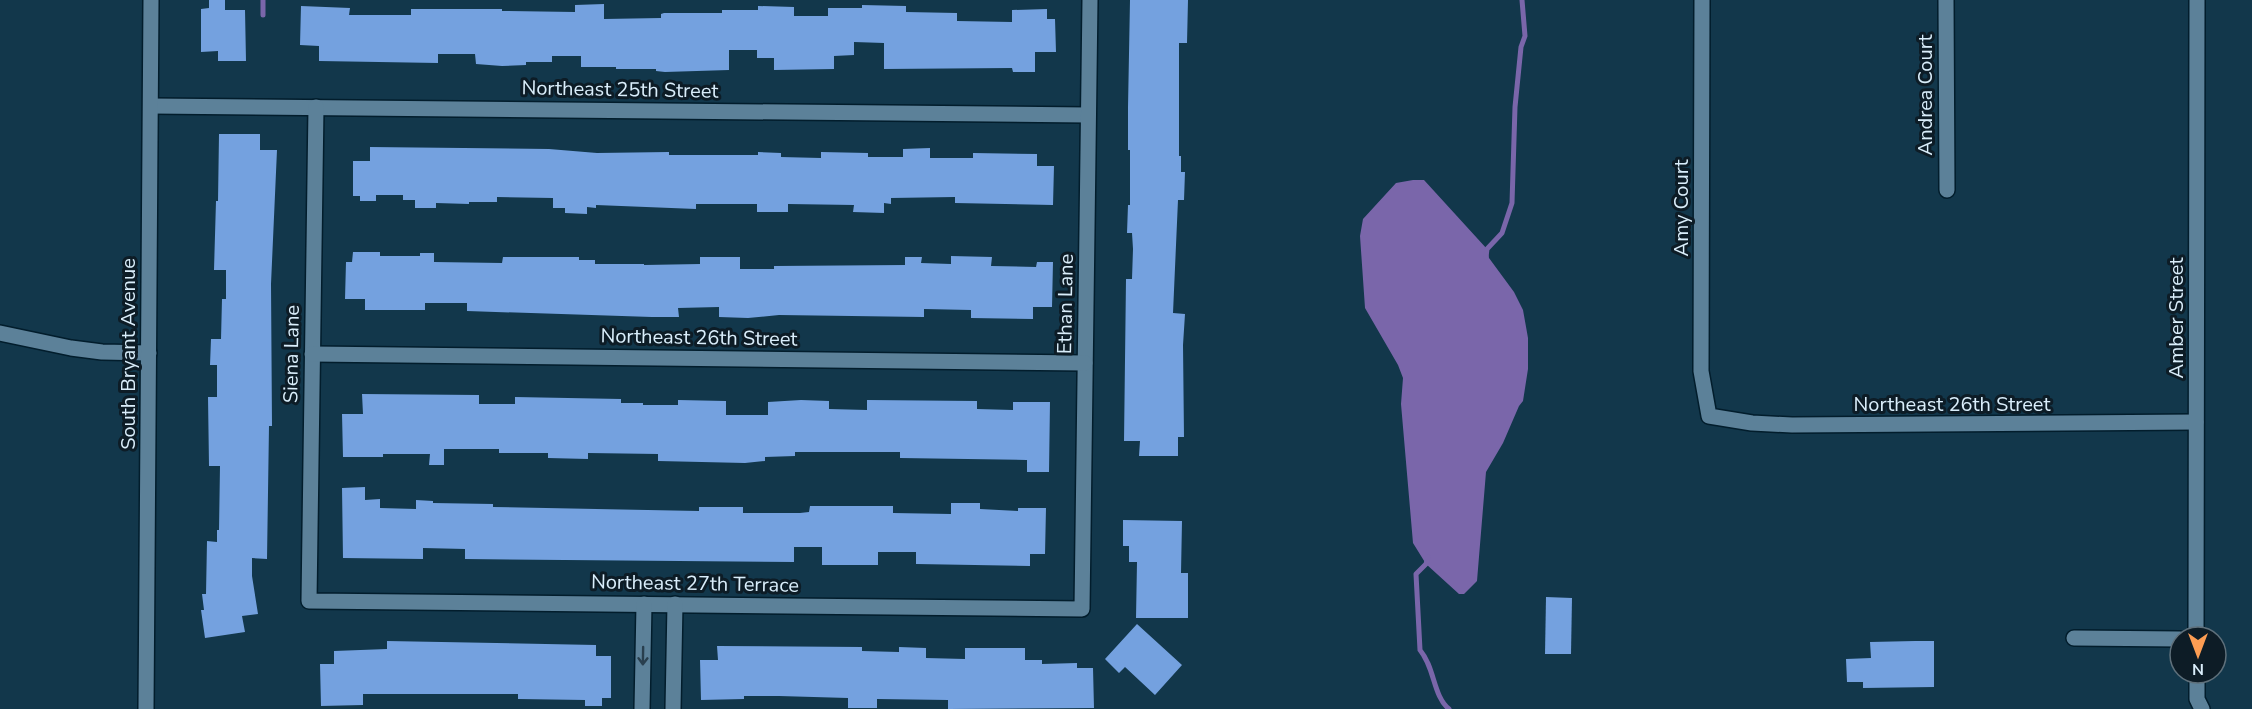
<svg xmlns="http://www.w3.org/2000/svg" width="2252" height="709" font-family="'Nunito Sans',sans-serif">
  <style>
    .water { fill: #7a66aa }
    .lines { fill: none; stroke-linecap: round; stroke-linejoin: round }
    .stream { stroke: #7a66aa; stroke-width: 5 }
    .building { fill: #74a1df }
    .minor-casing { stroke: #021d2c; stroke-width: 18 }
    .minor { stroke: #5c8199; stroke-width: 15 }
    .oneway { stroke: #293f4e }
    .labels { text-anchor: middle; stroke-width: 6; stroke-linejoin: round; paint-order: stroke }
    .street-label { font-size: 20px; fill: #daeefb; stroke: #0d1c26 }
  </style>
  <rect width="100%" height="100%" fill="#12374b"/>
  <polygon class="water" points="1413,180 1424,180 1487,249 1489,258 1514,292 1523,310 1528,338 1528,369 1523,401 1519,406 1503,443 1486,472 1477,581 1464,594 1459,594 1426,564 1413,543 1401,404 1403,378 1398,365 1365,308 1360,236 1363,219 1396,183"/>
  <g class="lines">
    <g class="stream">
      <polyline points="263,15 263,0"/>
      <polyline points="1486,257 1487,249 1502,233 1512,203 1515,107 1521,47 1525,36 1522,0"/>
      <path d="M1428 557 1426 564 1416 574 1420 650C1435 668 1433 696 1449 709"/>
    </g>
  </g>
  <g class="building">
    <polygon points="209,0 225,0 225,10 245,10 246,61 218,61 218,51 201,52 201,9 209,8"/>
    <polygon points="1130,0 1188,0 1187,43 1179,43 1179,156 1181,156 1181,172 1185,172 1184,200 1178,200 1173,313 1185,314 1183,345 1184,437 1178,437 1178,456 1139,456 1140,441 1124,441 1126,279 1132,279 1133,249 1132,233 1127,233 1128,205 1130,205 1130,150 1128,150 1128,107"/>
    <polygon points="604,4 604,19 661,18 661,14 664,13 722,13 722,10 758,10 758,6 794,7 794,16 828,16 828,8 862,8 862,5 906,6 906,12 957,13 957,21 1012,22 1012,10 1047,9 1047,19 1055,19 1056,52 1035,52 1035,72 1013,72 1012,68 884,69 884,43 854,42 854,55 834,56 834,69 774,70 774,58 757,58 757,50 729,50 729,70 665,72 656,71 656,69 616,69 616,67 581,67 581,56 552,56 552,62 526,62 526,65 502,66 476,64 475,54 438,54 438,63 319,61 319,46 300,45 301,6 350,8 349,15 411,15 411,9 502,9 502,11 575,12 575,5"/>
    <polygon points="219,134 260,134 260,150 277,150 271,284 272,426 269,426 267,559 252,558 252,576 258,614 242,616 245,632 205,638 201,610 204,610 202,594 206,594 207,541 217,542 217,530 219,530 220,466 209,466 208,397 217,397 217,365 210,365 211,339 221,339 222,299 226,299 226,270 214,270 216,201 218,201"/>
    <polygon points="370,147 549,149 597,153 669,152 669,155 758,155 758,152 781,153 781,157 821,158 821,152 868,153 868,157 903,157 903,149 930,148 930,158 973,158 973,153 1037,154 1037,166 1054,166 1053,205 955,203 955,197 891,198 891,204 884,203 884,213 853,212 854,205 788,204 788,212 757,212 757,204 696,204 696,209 596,205 596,208 587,207 587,214 565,213 565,208 553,208 553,198 497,197 497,202 469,202 469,204 436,203 436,208 415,208 415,200 403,200 403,195 376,195 376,201 360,201 360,196 353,196 353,161 370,161"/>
    <polygon points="353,252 380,252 380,256 420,256 420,253 434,253 434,262 502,263 503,257 579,257 579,260 595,260 595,264 644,264 644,265 700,264 700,257 740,257 740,269 774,269 774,266 905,265 905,257 922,257 921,263 951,264 951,256 992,257 991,266 1036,267 1037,262 1053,262 1052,307 1033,307 1033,319 971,318 971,310 924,309 924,317 779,315 748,318 719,317 719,307 678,308 679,317 652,317 467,311 467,303 425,303 425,310 365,310 365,299 345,299 346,262 352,262"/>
    <polygon points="362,394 479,395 479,404 515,404 515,397 621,399 621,403 643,403 643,405 678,405 678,400 726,401 726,415 768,415 768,402 801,400 829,401 829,409 867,410 867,400 977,401 977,409 1013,410 1013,402 1050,402 1049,472 1027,472 1027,460 900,458 900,452 795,452 795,456 765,457 765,461 745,463 658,461 658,454 588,453 588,459 548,458 548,453 499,453 499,449 444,449 444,465 429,465 430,454 383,454 383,457 343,457 342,414 363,414"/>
    <polygon points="365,487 365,500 380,499 380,508 416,509 416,500 433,501 433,503 493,504 493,507 699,511 699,507 743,507 743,513 800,513 809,512 810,506 893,506 893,513 951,514 951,503 980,503 980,509 1018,511 1018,508 1046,508 1045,554 1030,554 1030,566 916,564 916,552 878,552 878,565 822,565 822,547 794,547 794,562 465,559 465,549 423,548 423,559 343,558 342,488"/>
    <polygon points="1123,520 1182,521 1181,573 1188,573 1188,618 1136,618 1137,562 1129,562 1129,546 1123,546"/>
    <polygon points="1546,597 1572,598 1571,654 1545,654"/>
    <polygon points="1137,624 1182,665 1155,695 1125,667 1119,673 1105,659"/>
    <polygon points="387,641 596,645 596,656 611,656 611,698 602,698 602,706 585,706 585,700 518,699 518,694 363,694 363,705 321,706 320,664 334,664 334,651 387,649"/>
    <polygon points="1915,641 1934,641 1934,687 1863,688 1863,682 1847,682 1846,659 1871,658 1870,642"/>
    <polygon points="717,646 862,647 862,651 899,652 899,647 926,648 926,658 965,659 965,648 1025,648 1025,660 1042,660 1042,664 1077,663 1077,668 1093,668 1094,708 948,709 948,700 877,699 877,708 848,708 848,698 779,696 744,696 744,699 701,700 700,660 718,660"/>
  </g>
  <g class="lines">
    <g class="minor-casing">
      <g id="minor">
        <polyline points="1702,0 1701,371 1709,416 1752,423 1792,425 2196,422"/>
        <polyline points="1946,0 1947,190"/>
        <polyline points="151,106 1088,115"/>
        <polyline points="316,107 309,601 1082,609 1090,0"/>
        <polyline points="0,333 71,348 102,352 149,353"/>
        <polyline points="312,354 1085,363"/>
        <polyline points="2196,637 2197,0"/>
        <polyline points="2074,638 2180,639"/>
        <polyline points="2197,673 2197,699 2202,709"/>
        <polyline points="146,709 151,0"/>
        <polyline points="642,709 644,604"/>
        <polyline points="673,709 675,604"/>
      </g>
    </g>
    <use href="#minor" class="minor"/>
  </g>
  <defs><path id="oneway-shaft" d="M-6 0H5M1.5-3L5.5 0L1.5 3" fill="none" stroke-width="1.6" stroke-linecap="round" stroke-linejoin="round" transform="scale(1.5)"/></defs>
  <use class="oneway" href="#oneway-shaft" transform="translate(643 656) rotate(91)"/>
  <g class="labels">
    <g class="street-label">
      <text transform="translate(620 89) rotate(1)" y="7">Northeast 25th Street</text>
      <text transform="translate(1925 95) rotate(-90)" y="7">Andrea Court</text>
      <text transform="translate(1681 208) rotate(-90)" y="7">Amy Court</text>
      <text transform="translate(1065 304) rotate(-89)" y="7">Ethan Lane</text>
      <text transform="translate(2176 318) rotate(-90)" y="7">Amber Street</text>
      <text transform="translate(699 337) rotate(1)" y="7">Northeast 26th Street</text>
      <text transform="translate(128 354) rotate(-90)" y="7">South Bryant Avenue</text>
      <text transform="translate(291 354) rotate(-89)" y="7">Siena Lane</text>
      <text x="1952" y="411">Northeast 26th Street</text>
      <text transform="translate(695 583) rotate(1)" y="7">Northeast 27th Terrace</text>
    </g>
  </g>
  <g transform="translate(2198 655) rotate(180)"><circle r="28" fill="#0d1c26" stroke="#5f707b" stroke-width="1.5"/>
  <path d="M0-4.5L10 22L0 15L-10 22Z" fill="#fc9d53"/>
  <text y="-9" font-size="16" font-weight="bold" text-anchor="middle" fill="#daeefb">N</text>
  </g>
</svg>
